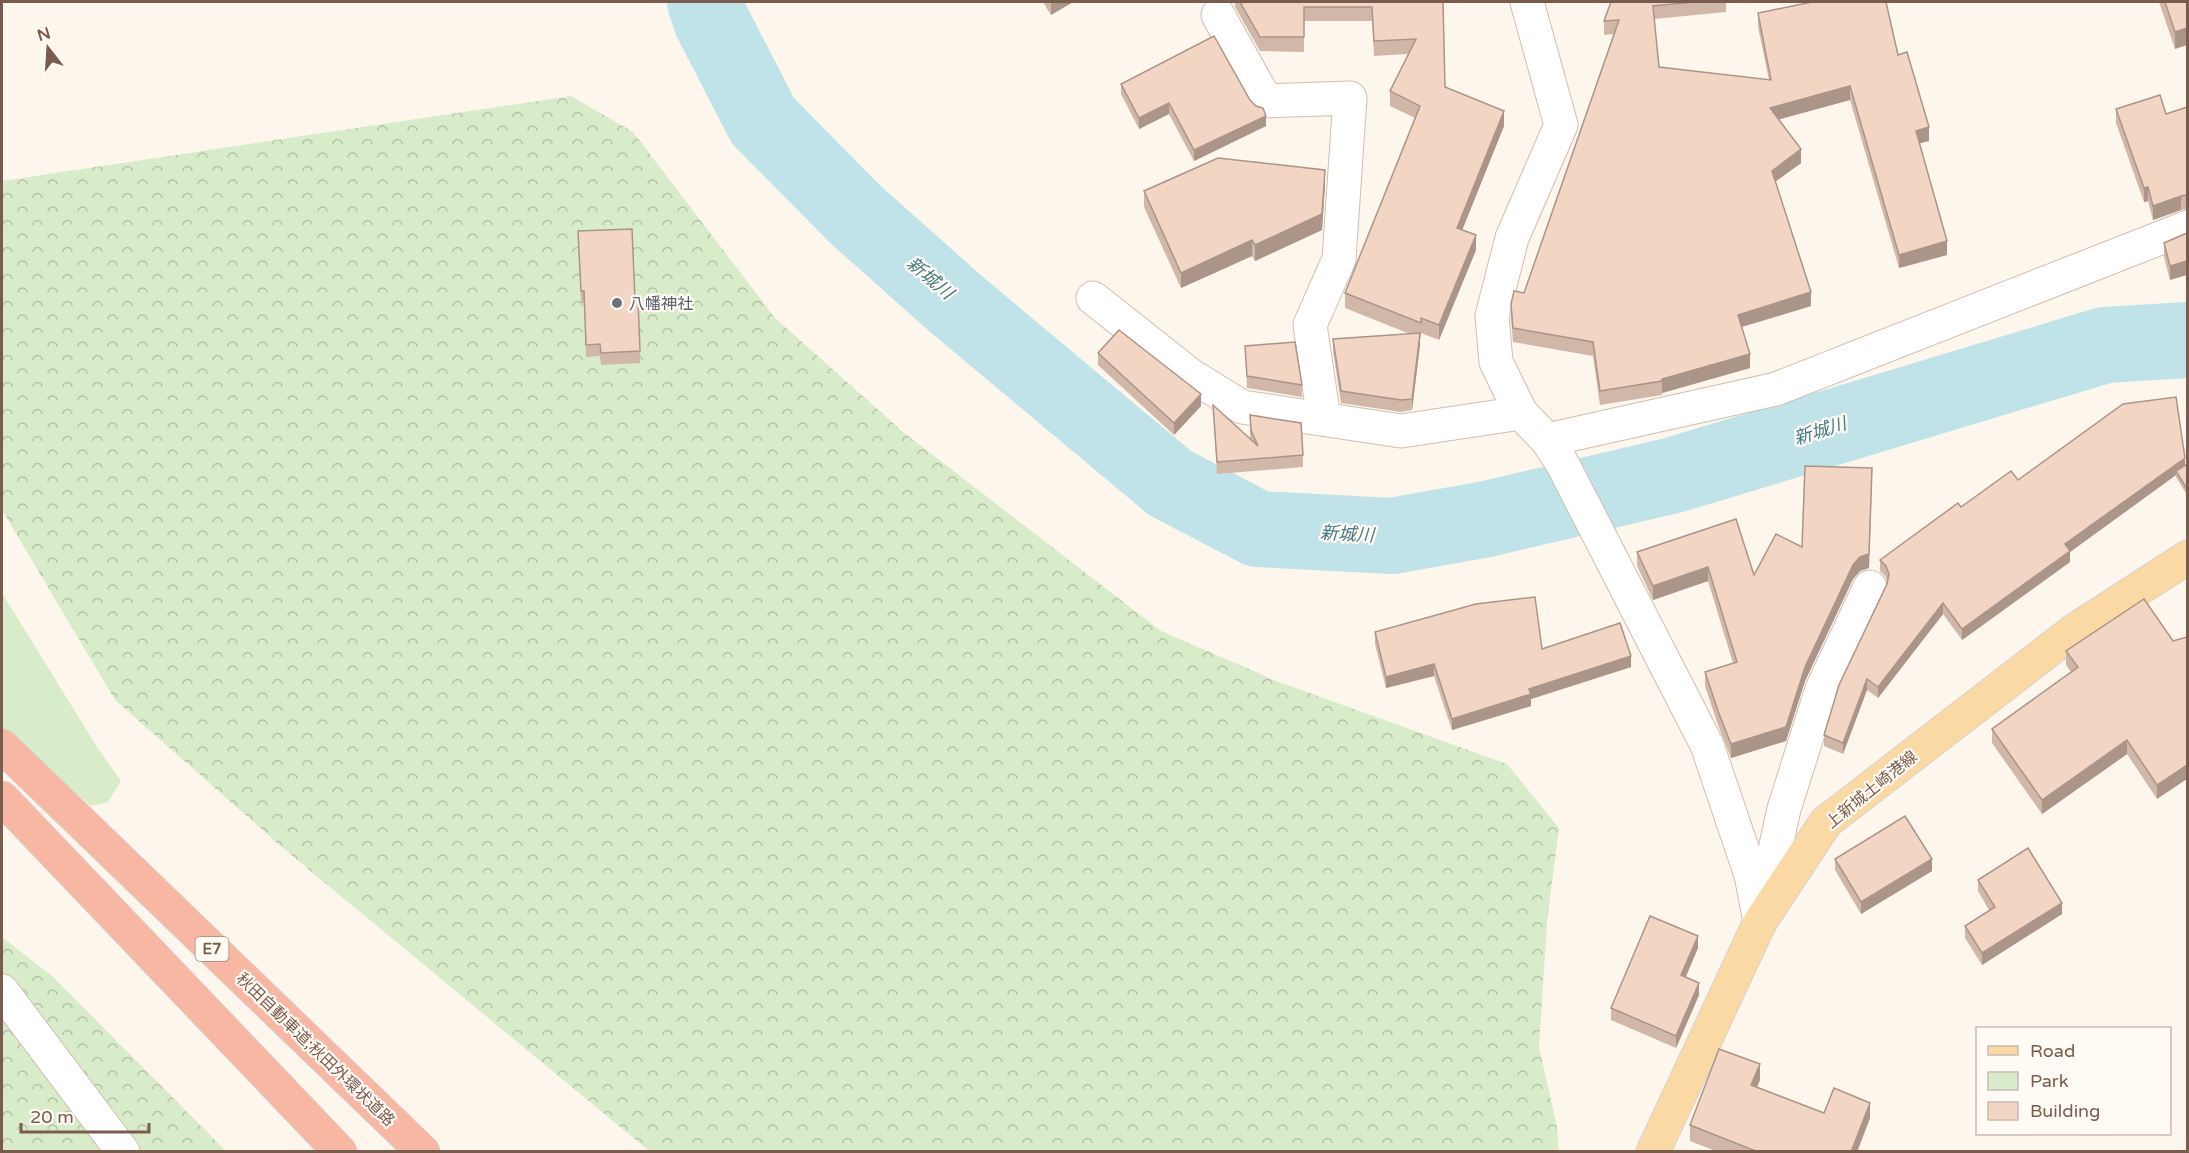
<svg xmlns="http://www.w3.org/2000/svg" width="2189" height="1153" font-family="'Varela Round','Noto Sans JP',sans-serif">
  <style>
    .green { fill: #d8ecc9 }
    .forest { fill: url(#forest-crowns) }
    .lines { fill: none; stroke-linecap: round; stroke-linejoin: round }
    .river { stroke: #bfe3e8; stroke-width: 76 }
    .minor-casing { stroke: #d1beb0; stroke-width: 35 }
    .major-casing { stroke: #dad1cd; stroke-width: 35 }
    .highway-casing { stroke: #dad1cd; stroke-width: 35 }
    .minor { stroke: #fff; stroke-width: 33 }
    .major { stroke: #fbd9a5; stroke-width: 33 }
    .highway { stroke: #f7b7a3; stroke-width: 33 }
    .wall { fill: #d1b7a8 }
    .shaded-wall { fill: #aa9588 }
    .building { fill: #f3d5c3; stroke: #aa9588; stroke-width: 1.5 }
    .worship-dot { fill: #6b7280; stroke: #fffaf3; stroke-width: 2 }
    .labels { text-anchor: middle; stroke-width: 4.5; stroke-linejoin: round; paint-order: stroke }
    .shield { fill: #fffaf3; stroke: #a28b7f; stroke-width: 1.5 }
    .shield-label { font-size: 15px; font-weight: bold; fill: #7a5c4d }
    .worship-label { font-size: 16px; fill: #5b616d; stroke: #fffaf3; text-anchor: start }
    .street-label { font-size: 16px; fill: #7a5c4d; stroke: #fffaf3 }
    .water-label { font-size: 18px; font-style: italic; fill: #437c86; stroke: #fffaf3 }
  </style>
  <defs>
    <pattern id="forest-crowns" width="20" height="18" patternUnits="userSpaceOnUse" patternTransform="scale(1.5)"><rect width="20" height="18" fill="#d8ecc9"/><path d="M2 6a3 3 0 1 1 6 0M12 15a3 3 0 1 1 6 0" fill="none" stroke="#b4c2a5"/></pattern>
  </defs>
  <rect width="100%" height="100%" fill="#fdf6ec"/>
  <polygon class="green" points="2,593 97,747 121,781 108,802 91,806 2,729"/>
  <g class="forest">
    <polygon points="571,96 633,132 775,318 903,432 1161,631 1279,682 1507,764 1559,828 1547,922 1539,1047 1557,1127 1559,1151 649,1151 284,849 115,700 2,510 2,181"/>
    <polygon points="2,937 52,976 226,1151 2,1151"/>
  </g>
  <g class="lines">
    <polyline class="river" points="705,2 711,20 763,121 856,215 956,304 1170,483 1258,529 1392,536 1487,519 1674,475 2105,345 2188,340"/>
    <g class="minor-casing">
      <g id="minor">
        <polyline points="1527,2 1561,125 1512,238 1492,316 1496,362 1521,413 1547,440 1562,463 1707,745 1751,875 1760,922"/>
        <polyline points="1218,15 1266,101 1350,98 1339,259 1310,325 1324,419"/>
        <polyline points="1093,298 1189,374 1242,407 1401,431 1521,413"/>
        <polyline points="1547,440 1776,389 2188,227"/>
        <polyline points="1762,909 1784,809 1822,689 1870,587"/>
        <polyline points="2,991 123,1152"/>
      </g>
    </g>
    <g class="major-casing">
      <polyline id="major" points="1653,1152 1760,922 1826,822 2075,630 2188,557"/>
    </g>
    <g class="highway-casing">
      <g id="highway">
        <polyline points="2,746 423,1152"/>
        <polyline points="2,798 340,1152"/>
      </g>
    </g>
    <use href="#minor" class="minor"/>
    <use href="#major" class="major"/>
    <use href="#highway" class="highway"/>
  </g>
  <g class="wall">
    <polygon points="1043,2 1073,2 1051,15"/>
    <polygon points="1235,2 1443,2 1445,87 1504,126 1462,230 1476,250 1439,340 1421,333 1421,338 1420,338 1420,345 1412,410 1401,412 1341,403 1333,351 1333,339 1410,334 1345,308 1345,293 1415,118 1390,106 1390,91 1408,54 1374,56 1372,21 1304,21 1304,52 1260,51 1235,7"/>
    <polygon points="1611,2 1726,2 1726,12 1654,19 1659,67 1769,80 1758,27 1758,13 1898,55 1929,141 1920,143 1947,255 1899,268 1850,100 1778,119 1801,163 1775,182 1811,306 1742,327 1750,368 1662,393 1662,395 1600,405 1593,356 1513,342 1511,318 1511,304 1524,293 1614,34 1604,35 1604,21"/>
    <polygon points="2159,2 2187,2 2175,49"/>
    <polygon points="1121,84 1250,100 1266,126 1194,161 1169,114 1139,129 1121,94"/>
    <polygon points="2187,107 2187,209 2181,210 2153,220 2148,201 2144,202 2116,123 2116,109 2166,114"/>
    <polygon points="1325,185 1322,230 1255,261 1252,256 1181,288 1144,207 1144,191"/>
    <polygon points="578,231 635,300 640,351 640,363 601,365 600,356 586,357 584,303 581,303"/>
    <polygon points="2187,233 2170,280 2164,257 2164,243"/>
    <polygon points="1245,346 1302,385 1302,397 1247,388"/>
    <polygon points="1098,353 1201,406 1174,435 1098,365"/>
    <polygon points="1213,405 1250,439 1250,415 1303,455 1303,467 1217,474"/>
    <polygon points="2187,464 2187,495 2176,477 2176,475 2070,552 2070,562 1962,640 1943,614 1878,698 1867,690 1843,754 1824,746 1824,735 1887,584 1887,582 1886,577 1880,571 1880,560 1961,507 2185,466"/>
    <polygon points="1872,482 1869,568 1860,571 1853,579 1805,681 1786,741 1731,758 1718,725 1705,686 1705,672 1733,663 1708,581 1653,600 1637,566 1637,552 1754,575 1802,547"/>
    <polygon points="1375,632 1542,649 1631,667 1531,699 1531,706 1452,730 1434,676 1386,688 1375,644"/>
    <polygon points="2173,641 2157,799 2127,754 2042,814 1992,743 1992,729 2071,672 2066,665 2066,651"/>
    <polygon points="1835,859 1932,871 1861,914 1835,870"/>
    <polygon points="1978,880 2062,914 1982,965 1965,938 1965,926 1989,910 1978,891"/>
    <polygon points="1698,948 1686,977 1699,995 1676,1048 1611,1020 1611,1008"/>
    <polygon points="1760,1080 1757,1087 1824,1113 1870,1118 1857,1152 1718,1152 1690,1141 1690,1125"/>
  </g>
  <g class="shaded-wall">
    <polygon points="1051,2 1073,2 1051,15"/>
    <polygon points="2187,28 2187,45 2175,49 2175,32"/>
    <polygon points="1850,86 1850,100 1770,122 1770,108"/>
    <polygon points="1169,103 1169,114 1139,129 1139,118"/>
    <polygon points="1504,111 1504,126 1457,243 1457,228"/>
    <polygon points="1266,116 1266,126 1194,161 1194,150"/>
    <polygon points="1929,127 1929,141 1916,144 1916,131"/>
    <polygon points="1801,149 1801,163 1772,184 1772,171"/>
    <polygon points="1325,170 1325,185 1322,230 1255,261 1255,245"/>
    <polygon points="2148,187 2148,201 2144,202 2144,188"/>
    <polygon points="2181,196 2181,210 2153,220 2153,206"/>
    <polygon points="1476,235 1476,250 1439,340 1439,325"/>
    <polygon points="1252,240 1252,256 1181,288 1181,273"/>
    <polygon points="1947,241 1947,255 1899,268 1899,255"/>
    <polygon points="2187,261 2187,275 2170,280 2170,266"/>
    <polygon points="1811,292 1811,306 1738,328 1738,315"/>
    <polygon points="1420,333 1420,345 1412,410 1412,399"/>
    <polygon points="1750,354 1750,368 1662,393 1662,379"/>
    <polygon points="1201,394 1201,406 1174,435 1174,423"/>
    <polygon points="2185,458 2185,469 2176,471 2176,475 2070,552 2070,562 1962,640 1962,629 2065,544"/>
    <polygon points="1872,468 1869,568 1860,571 1853,579 1805,681 1786,741 1731,758 1731,744 1805,667"/>
    <polygon points="1708,567 1708,581 1653,600 1653,586"/>
    <polygon points="1943,603 1943,614 1878,698 1878,687"/>
    <polygon points="1631,656 1631,667 1531,699 1531,706 1452,730 1452,719 1529,689"/>
    <polygon points="1434,664 1434,676 1386,688 1386,677"/>
    <polygon points="1867,679 1867,690 1843,754 1843,743"/>
    <polygon points="2127,740 2127,754 2042,814 2042,800"/>
    <polygon points="2187,765 2187,779 2157,799 2157,785"/>
    <polygon points="1932,859 1932,871 1861,914 1861,902"/>
    <polygon points="2062,903 2062,914 1982,965 1982,953"/>
    <polygon points="1698,936 1698,948 1681,987 1681,975"/>
    <polygon points="1699,983 1699,995 1676,1048 1676,1036"/>
    <polygon points="1760,1064 1760,1080 1751,1100 1751,1085"/>
    <polygon points="1870,1103 1870,1118 1857,1152 1851,1152"/>
  </g>
  <g class="building">
    <polygon points="1240,2 1443,2 1445,87 1504,111 1457,228 1476,235 1439,325 1421,318 1421,323 1345,293 1420,106 1390,91 1416,39 1374,41 1372,7 1304,7 1304,37 1260,37"/>
    <polygon points="1611,2 1694,2 1653,6 1659,67 1771,80 1758,13 1812,2 1886,2 1898,55 1907,52 1929,127 1916,131 1947,241 1899,255 1850,86 1770,108 1801,149 1772,171 1811,292 1738,315 1750,354 1662,379 1662,381 1600,391 1593,342 1513,328 1511,304 1514,291 1524,293 1619,20 1604,21"/>
    <polygon points="2165,2 2187,2 2187,28 2175,32"/>
    <polygon points="1214,36 1250,100 1256,106 1263,108 1266,116 1194,150 1169,103 1139,118 1121,84"/>
    <polygon points="2160,95 2166,114 2187,107 2187,195 2181,196 2153,206 2148,187 2144,188 2116,109"/>
    <polygon points="1218,158 1325,170 1322,214 1255,245 1252,240 1181,273 1144,191"/>
    <polygon points="632,229 635,300 638,300 640,351 601,353 600,344 586,345 584,291 581,291 578,231"/>
    <polygon points="2187,233 2187,261 2170,266 2164,243"/>
    <polygon points="1119,330 1201,394 1174,423 1098,353"/>
    <polygon points="1420,333 1412,399 1401,400 1341,391 1333,339"/>
    <polygon points="1295,342 1302,385 1247,376 1245,346"/>
    <polygon points="2176,397 2185,458 2065,544 2070,551 1962,629 1943,603 1878,687 1867,679 1843,743 1824,735 1839,685 1887,584 1889,574 1886,566 1880,560 1958,503 1961,507 2011,471 2018,480 2123,404"/>
    <polygon points="1213,405 1258,446 1251,430 1250,415 1301,423 1303,455 1217,462"/>
    <polygon points="2187,464 2187,489 2176,471"/>
    <polygon points="1805,466 1872,468 1869,554 1860,557 1853,565 1805,667 1786,727 1731,744 1718,711 1705,672 1737,662 1708,567 1653,586 1637,552 1736,519 1754,575 1776,534 1802,547"/>
    <polygon points="1535,597 1542,649 1620,623 1631,656 1529,689 1531,694 1452,719 1434,664 1386,677 1375,632 1476,604"/>
    <polygon points="2144,599 2173,641 2187,637 2187,765 2157,785 2127,740 2042,800 1992,729 2078,667 2066,651"/>
    <polygon points="1905,816 1932,859 1861,902 1835,859"/>
    <polygon points="2028,848 2062,903 1982,953 1965,926 1995,907 1978,880"/>
    <polygon points="1650,916 1698,936 1681,975 1699,983 1676,1036 1611,1008"/>
    <polygon points="1719,1049 1760,1064 1751,1085 1824,1113 1834,1088 1870,1103 1851,1152 1758,1152 1690,1125"/>
  </g>
  <circle class="worship-dot" cx="617" cy="303" r="6"/>
  <g class="labels">
    <rect class="shield" x="195.5" y="937" width="33" height="24" rx="4.5"/>
    <g class="shield-label">
      <text x="212" y="954">E7</text>
    </g>
    <g class="worship-label">
      <text x="629" y="309">八幡神社</text>
    </g>
    <g class="street-label">
      <text transform="translate(1871 789) rotate(-39)" y="6">上新城土崎港線</text>
      <text transform="translate(316 1049) rotate(44)" y="6">秋田自動車道;秋田外環状道路</text>
    </g>
    <g class="water-label">
      <text transform="translate(930 278) rotate(40)" y="6">新城川</text>
      <text transform="translate(1820 431) rotate(-17)" y="6">新城川</text>
      <text transform="translate(1347 534) rotate(3)" y="6">新城川</text>
    </g>
  </g>
  <rect width="2189" height="1153" fill="none" stroke="#7a5c4d" stroke-width="6"/>
  <rect x="1976" y="1027" width="195" height="108" fill="#fffaf3" stroke="#cabbb1" stroke-width="1.5"/>
  <rect x="1988" y="1046" width="30" height="9" fill="#fbd9a5" stroke="#cabbb1" stroke-width="1.5"/>
  <text x="2030" y="1057" font-size="18" fill="#7a5c4d">Road</text>
  <rect x="1988" y="1072" width="30" height="18" fill="#d8ecc9" stroke="#cabbb1" stroke-width="1.5"/>
  <text x="2030" y="1087" font-size="18" fill="#7a5c4d">Park</text>
  <rect x="1988" y="1102" width="30" height="18" fill="#f3d5c3" stroke="#cabbb1" stroke-width="1.5"/>
  <text x="2030" y="1117" font-size="18" fill="#7a5c4d">Building</text>
  <g transform="translate(48 48) rotate(343)" stroke="#fffaf3" stroke-width="4.5" paint-order="stroke">
  <path d="M0-4.5L10 22L0 15L-10 22Z" fill="#7a5c4d"/>
  <text y="-9" font-size="16" font-weight="bold" text-anchor="middle" fill="#7a5c4d">N</text>
  </g>
  <path d="M21 1123v9h128v-9" fill="none" stroke="#7a5c4d" stroke-width="3"/>
  <text x="30" y="1123" font-size="18" fill="#7a5c4d" stroke="#fffaf3" stroke-width="4.5" paint-order="stroke">20 m</text>
</svg>
